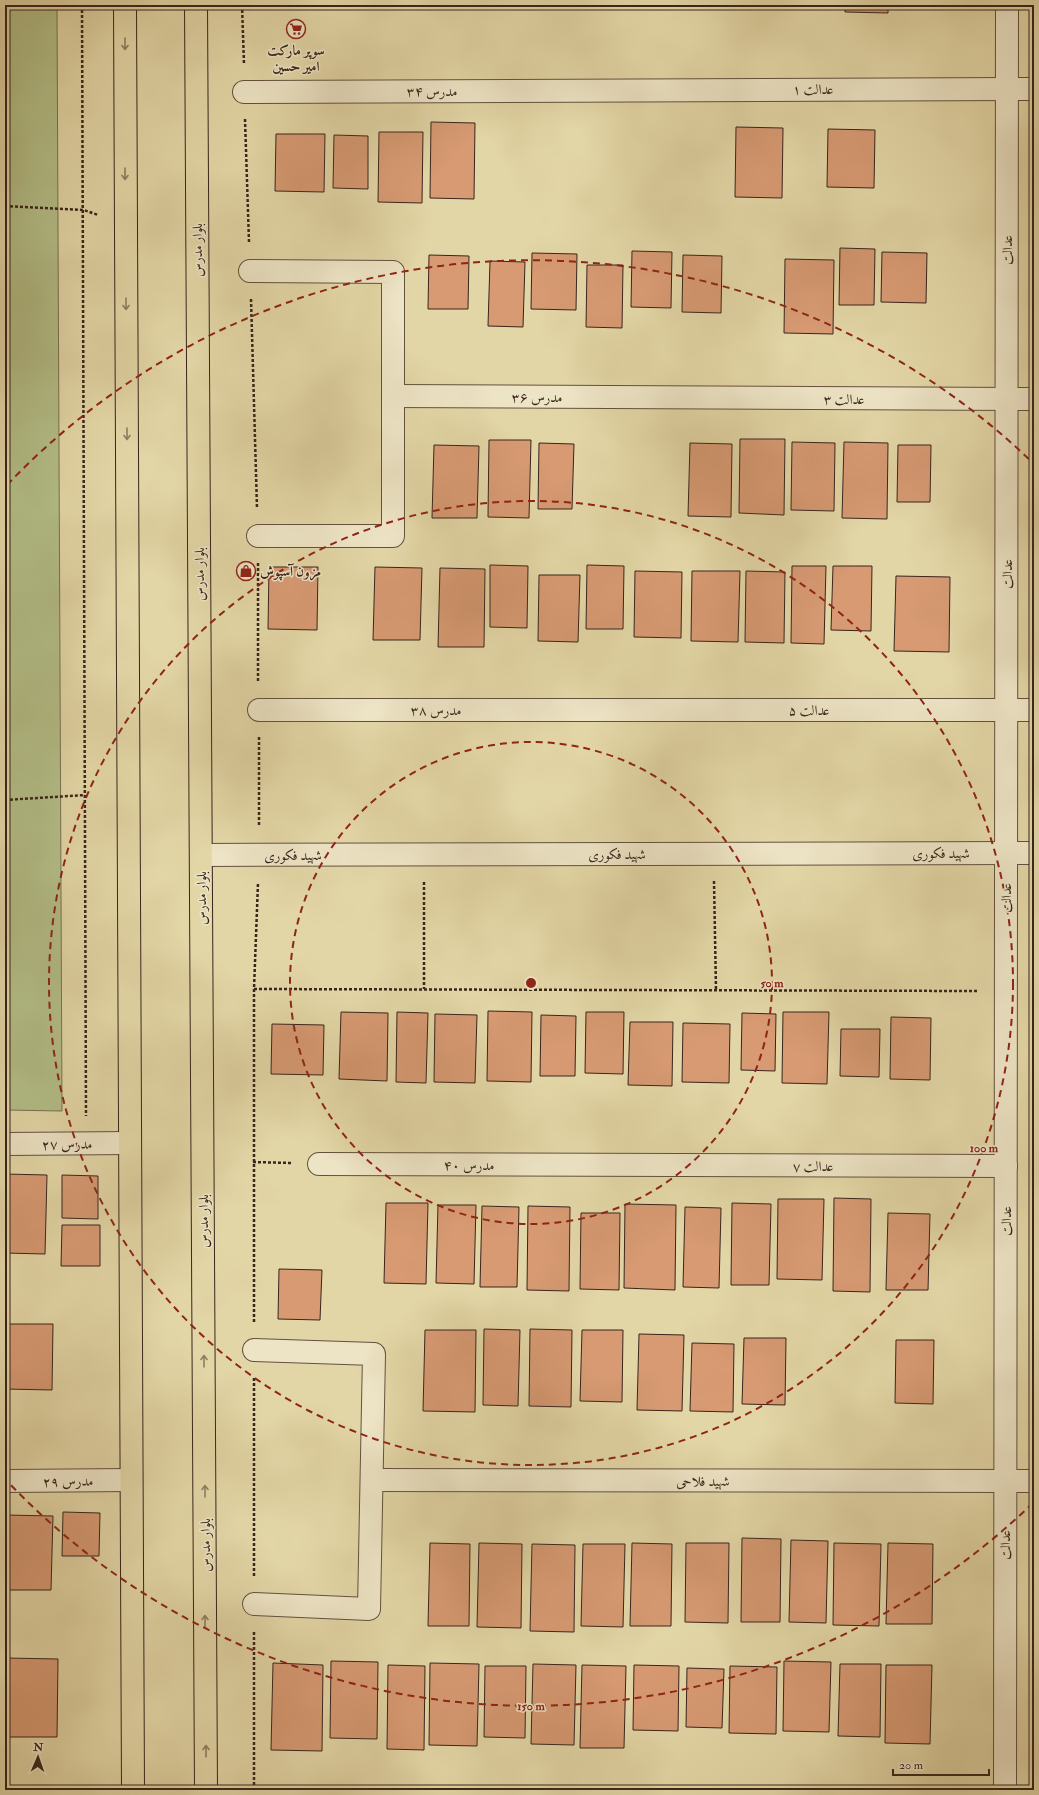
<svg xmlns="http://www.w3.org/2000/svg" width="1039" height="1795" font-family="'IM FELL Double Pica',Amiri,serif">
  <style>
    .park { fill: #b3be87; stroke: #767252 }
    .building { fill: #d79a73; stroke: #38251c }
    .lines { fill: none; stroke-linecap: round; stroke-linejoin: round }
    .minor-casing { stroke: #63513e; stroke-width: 24 }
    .major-casing { stroke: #38251c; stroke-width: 24 }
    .path { stroke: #38251c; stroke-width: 2.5; stroke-dasharray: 3 2; stroke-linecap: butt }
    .minor { stroke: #ede4c5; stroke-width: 22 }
    .major { stroke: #e3d6a6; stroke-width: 22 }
    .oneway { stroke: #8e7e61 }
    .ring { fill: none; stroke: #8f2418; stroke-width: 2; stroke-dasharray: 7 5 }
    .labels { text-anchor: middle; stroke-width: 3; stroke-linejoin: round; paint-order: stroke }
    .poi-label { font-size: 14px; font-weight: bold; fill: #38251c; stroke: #ede4c5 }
    .street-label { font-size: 14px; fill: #38251c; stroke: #ede4c5 }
    .centre { fill: #8f2418; stroke: #ede4c5; stroke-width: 2 }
    .ring-label { font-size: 12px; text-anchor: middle; font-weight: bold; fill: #8f2418; stroke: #ede4c5; stroke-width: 3; stroke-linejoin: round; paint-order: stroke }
  </style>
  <rect width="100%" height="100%" fill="#e3d6a6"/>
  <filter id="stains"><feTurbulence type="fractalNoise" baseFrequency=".005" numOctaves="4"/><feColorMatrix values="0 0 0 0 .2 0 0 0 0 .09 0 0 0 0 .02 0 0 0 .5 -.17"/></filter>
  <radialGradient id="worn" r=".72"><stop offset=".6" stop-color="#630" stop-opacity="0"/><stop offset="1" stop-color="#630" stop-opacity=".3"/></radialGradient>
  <polygon class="park" points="5,5 57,5 62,1111 5,1110"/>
  <g class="building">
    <polygon points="532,5 578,5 578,7"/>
    <polygon points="643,5 688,5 688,7"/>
    <polygon points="794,5 840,5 840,8 794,7"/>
    <polygon points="845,5 888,5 888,13 845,12"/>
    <polygon points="431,122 475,123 474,199 430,198"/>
    <polygon points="736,127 783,128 782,198 735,197"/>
    <polygon points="828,129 875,130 874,188 827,187"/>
    <polygon points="379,132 423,132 422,203 378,202"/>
    <polygon points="276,134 325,134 324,192 275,191"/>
    <polygon points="334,135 368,136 368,189 333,188"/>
    <polygon points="840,248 875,249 874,305 839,305"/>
    <polygon points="632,251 672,252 671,308 631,307"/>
    <polygon points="882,252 927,253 926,303 881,302"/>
    <polygon points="532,253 577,254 576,310 531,309"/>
    <polygon points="429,255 469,256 468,309 428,309"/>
    <polygon points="683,255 722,256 721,313 682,312"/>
    <polygon points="785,259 834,260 833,334 784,333"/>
    <polygon points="490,261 525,262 523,327 488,326"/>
    <polygon points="587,265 623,265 622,328 586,327"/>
    <polygon points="740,439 785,439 784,515 739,513"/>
    <polygon points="489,440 531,440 529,518 488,517"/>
    <polygon points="792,442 835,443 834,511 791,510"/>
    <polygon points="844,442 888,443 887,519 842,518"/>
    <polygon points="539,443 574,444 572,509 538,509"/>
    <polygon points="690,443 732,444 731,517 688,516"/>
    <polygon points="434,445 479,446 477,518 432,518"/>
    <polygon points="898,445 931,445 930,502 897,502"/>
    <polygon points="490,565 528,566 527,628 490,627"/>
    <polygon points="587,565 624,566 623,629 586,629"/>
    <polygon points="792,566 826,566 824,644 791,643"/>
    <polygon points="833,566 872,566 871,631 831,630"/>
    <polygon points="269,567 318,567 317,630 268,629"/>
    <polygon points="375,567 422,568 420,640 373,640"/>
    <polygon points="440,568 485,569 484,647 438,647"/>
    <polygon points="635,571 682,572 681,638 634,637"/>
    <polygon points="692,571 740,571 738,642 691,641"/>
    <polygon points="746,571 785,572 784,643 745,642"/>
    <polygon points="539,575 580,575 578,642 538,641"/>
    <polygon points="896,576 950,577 949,652 894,651"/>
    <polygon points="488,1011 532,1012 531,1082 487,1081"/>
    <polygon points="341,1012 388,1013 387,1081 339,1079"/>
    <polygon points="397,1012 428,1013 426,1083 396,1082"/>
    <polygon points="586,1012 624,1012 623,1074 585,1073"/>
    <polygon points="783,1012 829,1012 827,1084 782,1083"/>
    <polygon points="742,1013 776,1014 775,1071 741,1070"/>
    <polygon points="435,1014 477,1015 475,1083 434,1082"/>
    <polygon points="541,1015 576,1016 575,1076 540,1076"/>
    <polygon points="891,1017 931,1018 930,1080 890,1079"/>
    <polygon points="630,1022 673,1022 672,1086 628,1085"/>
    <polygon points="683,1023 730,1024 729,1083 682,1082"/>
    <polygon points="272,1024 324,1025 323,1075 271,1074"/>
    <polygon points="841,1029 880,1029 879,1077 840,1076"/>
    <polygon points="5,1174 47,1175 45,1254 5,1253"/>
    <polygon points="62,1175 98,1176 98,1219 62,1218"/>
    <polygon points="834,1198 871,1199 870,1292 833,1291"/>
    <polygon points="778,1199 824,1199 822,1280 777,1279"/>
    <polygon points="386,1203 428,1203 426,1284 384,1283"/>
    <polygon points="732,1203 771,1204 769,1285 731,1285"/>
    <polygon points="625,1204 676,1205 675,1290 624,1288"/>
    <polygon points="438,1205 476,1205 474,1284 436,1283"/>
    <polygon points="482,1206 519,1207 517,1287 480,1287"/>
    <polygon points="528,1206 570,1207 569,1291 527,1290"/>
    <polygon points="685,1207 721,1208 719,1288 683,1287"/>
    <polygon points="581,1213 620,1213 619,1290 580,1289"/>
    <polygon points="888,1213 930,1214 928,1290 886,1290"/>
    <polygon points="62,1225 100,1225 100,1266 61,1266"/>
    <polygon points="279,1269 322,1270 320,1320 278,1319"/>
    <polygon points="5,1324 53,1324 52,1390 5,1389"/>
    <polygon points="484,1329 520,1330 518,1406 483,1405"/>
    <polygon points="530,1329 572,1330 571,1407 529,1406"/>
    <polygon points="425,1330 476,1330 475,1412 423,1411"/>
    <polygon points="582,1330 623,1330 622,1402 580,1401"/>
    <polygon points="639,1334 684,1335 682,1411 637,1410"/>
    <polygon points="744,1338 786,1338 785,1405 742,1404"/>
    <polygon points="896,1340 934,1340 933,1404 895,1403"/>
    <polygon points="692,1343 734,1344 733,1412 690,1411"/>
    <polygon points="63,1512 100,1513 99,1556 62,1556"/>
    <polygon points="5,1515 53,1516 51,1590 5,1590"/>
    <polygon points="742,1538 781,1539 780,1622 741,1622"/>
    <polygon points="791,1540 828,1541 826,1623 789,1622"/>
    <polygon points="430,1543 470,1544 469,1626 428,1626"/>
    <polygon points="479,1543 522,1544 521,1628 477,1627"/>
    <polygon points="632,1543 672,1544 671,1626 630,1626"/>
    <polygon points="686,1543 729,1543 728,1623 685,1622"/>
    <polygon points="834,1543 881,1544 879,1626 833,1625"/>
    <polygon points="888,1543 933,1544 932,1624 886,1624"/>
    <polygon points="532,1544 575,1545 574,1632 530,1631"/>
    <polygon points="583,1544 625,1544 623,1627 581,1626"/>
    <polygon points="6,1658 58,1659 57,1737 5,1737"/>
    <polygon points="331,1661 378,1662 377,1739 330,1738"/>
    <polygon points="784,1661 831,1662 829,1732 783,1731"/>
    <polygon points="273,1663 323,1665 322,1751 271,1750"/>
    <polygon points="430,1663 479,1664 477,1746 429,1745"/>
    <polygon points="533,1664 576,1665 574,1745 531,1744"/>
    <polygon points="840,1664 881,1664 880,1737 838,1736"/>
    <polygon points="388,1665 425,1666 424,1750 387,1749"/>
    <polygon points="582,1665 626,1666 624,1748 580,1748"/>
    <polygon points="634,1665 679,1666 678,1731 633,1730"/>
    <polygon points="886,1665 932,1665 930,1744 885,1743"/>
    <polygon points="485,1666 526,1666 525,1738 484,1737"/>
    <polygon points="730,1666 777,1667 776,1734 729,1733"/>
    <polygon points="687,1668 724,1669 722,1728 686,1727"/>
  </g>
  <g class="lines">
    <g class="minor-casing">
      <g id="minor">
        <polyline points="244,92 1034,89"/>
        <polyline points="250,271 393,272 393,536 258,536"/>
        <polyline points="393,396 1034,399"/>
        <polyline points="259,710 1034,710"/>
        <polyline points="201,855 1034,853"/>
        <polyline points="5,1144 130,1143"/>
        <polyline points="319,1164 1006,1166"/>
        <polyline points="372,1480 1034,1481"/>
        <polyline points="5,1481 131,1480"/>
        <polyline points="254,1604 369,1609 374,1354 254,1350"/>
        <polyline points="1005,1790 1007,5"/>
      </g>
    </g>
    <g class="major-casing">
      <g id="major">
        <polyline points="125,5 133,1790"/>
        <polyline points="196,5 206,1790"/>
      </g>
    </g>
    <g class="path">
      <polyline points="82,5 86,1116"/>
      <polyline points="242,5 244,64"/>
      <polyline points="245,119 249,242"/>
      <polyline points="5,206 84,210 98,215"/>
      <polyline points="251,299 257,508"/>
      <polyline points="258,563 258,682"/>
      <polyline points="259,737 259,826"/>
      <polyline points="5,800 85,795"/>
      <polyline points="714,881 716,990"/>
      <polyline points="424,882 424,989"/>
      <polyline points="254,989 977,991"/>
      <polyline points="253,1162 292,1163"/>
      <polyline points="254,1322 254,989 258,883"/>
      <polyline points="254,1576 254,1377"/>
      <polyline points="254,1790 254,1631"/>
    </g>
    <use href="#minor" class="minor"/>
    <use href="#major" class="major"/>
  </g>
  <defs><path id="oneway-shaft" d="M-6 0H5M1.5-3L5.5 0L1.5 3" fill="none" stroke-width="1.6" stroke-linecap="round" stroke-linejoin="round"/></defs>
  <g class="oneway">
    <use href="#oneway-shaft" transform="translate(125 44) rotate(90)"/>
    <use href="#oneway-shaft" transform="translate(125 174) rotate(90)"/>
    <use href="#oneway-shaft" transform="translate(126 304) rotate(90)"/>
    <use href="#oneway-shaft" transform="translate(127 434) rotate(90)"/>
    <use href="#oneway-shaft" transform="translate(204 1361) rotate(-90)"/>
    <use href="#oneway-shaft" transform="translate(205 1491) rotate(-90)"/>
    <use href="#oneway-shaft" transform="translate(205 1621) rotate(-90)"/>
    <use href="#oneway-shaft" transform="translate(206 1751) rotate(-90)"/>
  </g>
  <g class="ring">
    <circle cx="531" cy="983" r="241"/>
    <circle cx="531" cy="983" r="482"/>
    <path d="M1033 1503A723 723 0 0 1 7 1481M7 485A723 723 0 0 1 1033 463"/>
  </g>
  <defs>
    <g id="supermarket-ring" transform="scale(1)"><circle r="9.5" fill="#ede4c5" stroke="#8f2418" stroke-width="1.5"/><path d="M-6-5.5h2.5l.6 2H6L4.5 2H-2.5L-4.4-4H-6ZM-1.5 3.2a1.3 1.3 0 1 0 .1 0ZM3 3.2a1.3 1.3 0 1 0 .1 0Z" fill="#8f2418"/></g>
    <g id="shop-ring" transform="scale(1)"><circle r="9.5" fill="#ede4c5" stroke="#8f2418" stroke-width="1.5"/><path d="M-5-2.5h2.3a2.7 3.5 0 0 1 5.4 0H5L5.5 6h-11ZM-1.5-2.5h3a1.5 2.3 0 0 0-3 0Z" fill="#8f2418"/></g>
  </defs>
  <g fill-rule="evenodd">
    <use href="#supermarket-ring" x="296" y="29"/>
    <use href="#shop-ring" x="246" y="571"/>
  </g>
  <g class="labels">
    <g class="poi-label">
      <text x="296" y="55">سوپر مارکت<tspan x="296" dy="16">امیر حسین</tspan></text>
      <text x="260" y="576" text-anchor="start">مزون آسپوش</text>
    </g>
    <g class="street-label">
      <text x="813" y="94">عدالت ۱</text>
      <text x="432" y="96">مدرس ۳۴</text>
      <text transform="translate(197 250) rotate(-90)" y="5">بلوار مدرس</text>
      <text transform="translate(1007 250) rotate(-90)" y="5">عدالت</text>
      <text x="537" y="402">مدرس ۳۶</text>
      <text x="844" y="404">عدالت ۳</text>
      <text transform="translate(199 574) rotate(-90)" y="5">بلوار مدرس</text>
      <text transform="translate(1007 574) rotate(-90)" y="5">عدالت</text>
      <text x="436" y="715">مدرس ۳۸</text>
      <text x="809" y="715">عدالت ۵</text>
      <text x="941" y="858">شهید فکوری</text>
      <text x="617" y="859">شهید فکوری</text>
      <text x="293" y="860">شهید فکوری</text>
      <text transform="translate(201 898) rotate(-90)" y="5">بلوار مدرس</text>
      <text transform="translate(1006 898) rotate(-90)" y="5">عدالت</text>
      <text transform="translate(67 1144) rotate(-1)" y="5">مدرس ۲۷</text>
      <text x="469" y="1170">مدرس ۴۰</text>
      <text x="813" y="1171">عدالت ۷</text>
      <text transform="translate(203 1221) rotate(-90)" y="5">بلوار مدرس</text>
      <text transform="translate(1006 1221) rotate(-90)" y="5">عدالت</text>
      <text transform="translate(68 1481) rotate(-1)" y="5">مدرس ۲۹</text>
      <text x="703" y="1486">شهید فلاحی</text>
      <text transform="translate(205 1545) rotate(-90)" y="5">بلوار مدرس</text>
      <text transform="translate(1005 1545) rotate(-90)" y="5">عدالت</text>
    </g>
  </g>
  <circle cx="531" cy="983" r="6" class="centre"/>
  <g class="ring-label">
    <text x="772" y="987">50 m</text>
    <text x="984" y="1152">100 m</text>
    <text x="531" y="1710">150 m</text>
  </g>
  <rect width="1039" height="1795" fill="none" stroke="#e3d6a6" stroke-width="20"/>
  <rect x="6" y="6" width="1027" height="1783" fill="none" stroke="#38251c" stroke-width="2"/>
  <rect x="10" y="10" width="1019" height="1775" fill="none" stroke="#38251c"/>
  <g transform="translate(38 1757) rotate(2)" stroke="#ede4c5" stroke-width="3" paint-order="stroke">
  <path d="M0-3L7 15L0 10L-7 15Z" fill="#38251c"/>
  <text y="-6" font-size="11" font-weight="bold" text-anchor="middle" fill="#38251c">N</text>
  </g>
  <path d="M893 1769v6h96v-6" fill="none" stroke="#38251c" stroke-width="2"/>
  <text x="899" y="1769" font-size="12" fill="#38251c" stroke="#ede4c5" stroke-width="3" paint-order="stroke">20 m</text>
  <rect width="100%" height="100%" filter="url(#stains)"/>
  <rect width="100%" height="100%" fill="url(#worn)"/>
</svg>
